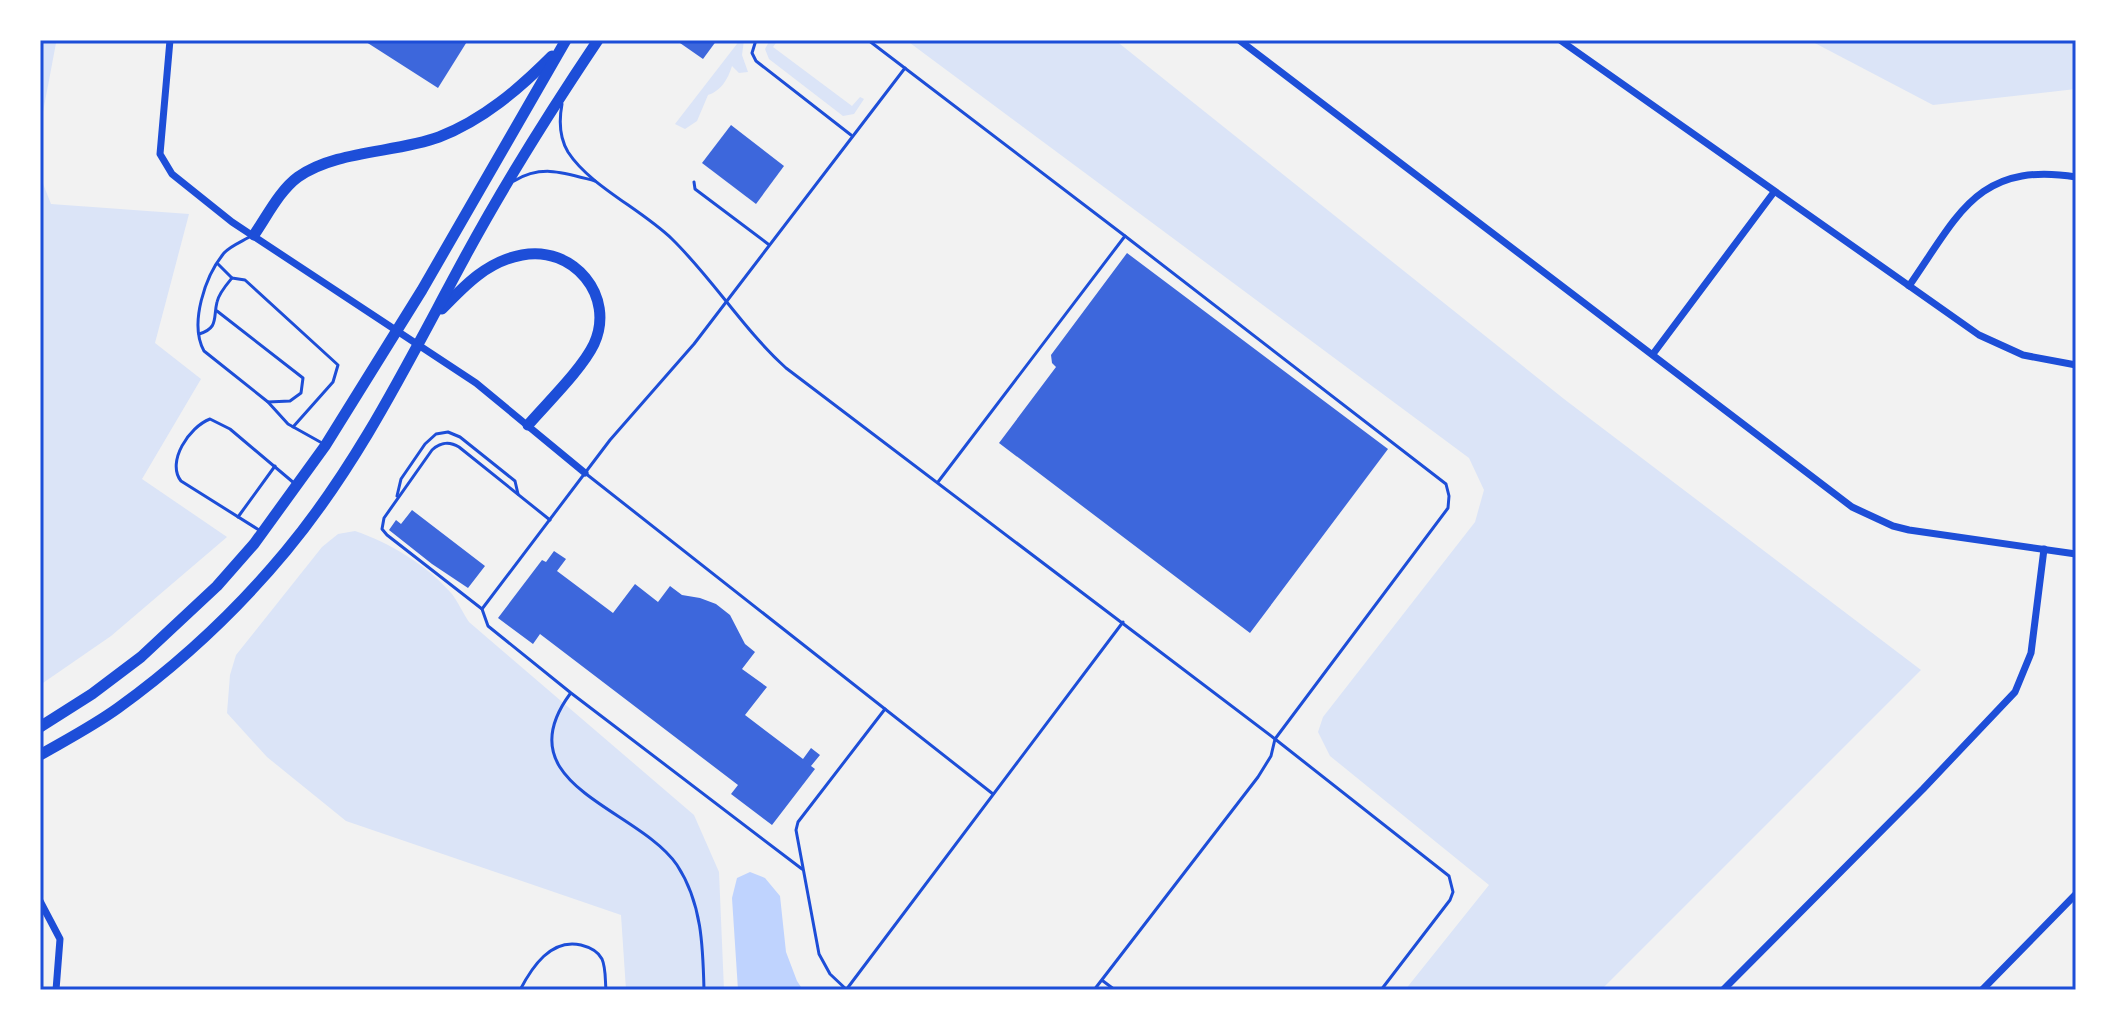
<svg xmlns="http://www.w3.org/2000/svg" width="2116" height="1030" font-family="'Exo 2',sans-serif">
  <style>
    .green { fill: #dbe4f7 }
    .water { fill: #bfd3fe }
    .building { fill: #3d67dc }
    .lines { fill: none; stroke-linecap: round; stroke-linejoin: round }
    .service { stroke: #1d4ed8; stroke-width: 3 }
    .minor { stroke: #1d4ed8; stroke-width: 7 }
    .trunk { stroke: #1d4ed8; stroke-width: 11 }
    .neatline { fill: none; stroke: #1d4ed8; stroke-width: 3 }
  </style>
  <rect width="100%" height="100%" fill="#f2f2f2"/>
  <g class="green">
    <path d="M740 40H744L742 55 748 72 739 73 732 66C728 79 721 91 708 95L697 121 685 129 675 124Z"/>
    <polygon points="770,40 778,40 773,47 852,106 860,97 864,99 854,114 843,116 769,59 765,49"/>
    <polygon points="906,40 1115,40 1564,399 1921,670 1601,990 1405,990 1489,885 1330,756 1318,732 1323,717 1475,522 1484,490 1469,458"/>
    <polygon points="1809,40 2076,40 2076,89 1933,105"/>
    <polygon points="40,43 56,43 40,128"/>
    <polygon points="40,176 51,204 189,214 155,343 201,379 142,479 227,537 111,636 40,685"/>
    <path d="M355 531C390 543 427 565 452 594 458 602 463 613 469 622L694 815 719 872 724 990H626L621 915 346 821 267 757 227 713 230 675 236 655 322 547 338 534Z"/>
  </g>
  <polygon class="water" points="750,872 765,878 780,896 786,952 797,981 803,990 738,990 732,898 737,878"/>
  <g class="building">
    <polygon points="363,40 468,40 438,88"/>
    <polygon points="682,40 717,40 703,59 680,43"/>
    <polygon points="731,125 784,166 756,204 702,163"/>
    <polygon points="1127,253 1388,449 1250,633 999,443 1056,367 1052,363 1051,355"/>
    <polygon points="412,510 485,566 468,588 432,564 389,530 396,520 401,524"/>
    <polygon points="554,551 566,559 557,571 613,613 635,584 658,602 670,586 682,595 700,598 716,604 730,615 745,644 755,652 742,669 767,687 745,715 803,759 811,748 820,755 811,766 815,769 772,825 731,794 738,785 540,634 533,644 498,618 542,560 546,562"/>
  </g>
  <g class="lines">
    <g class="service">
      <polyline points="756,40 752,53 756,61 851,135"/>
      <polyline points="868,40 1125,236 938,482"/>
      <path d="M562 104C559 120 559 137 568 152 590 186 641 209 672 239 713 279 743 329 786 368L1275 739 1271 756 1258 777 1094 990"/>
      <path d="M514 181C542 164 565 173 595 181"/>
      <polyline points="694,182 695,189 768,244"/>
      <path d="M251 236C243 241 230 246 224 253 205 276 189 324 204 351L268 402 288 424 322 443"/>
      <polyline points="1125,236 1446,484 1449,496 1448,508 1275,739 1449,876 1453,892 1450,900 1381,990"/>
      <polyline points="218,264 232,278 245,280 338,365 333,382 293,427"/>
      <polyline points="217,311 303,378 301,393 290,401 268,402"/>
      <path d="M199 334C219 328 213 318 217 302 219 293 227 284 232 278"/>
      <polyline points="585,473 993,794"/>
      <polyline points="397,496 401,479 425,444 436,434 448,432 460,437 515,481 518,494"/>
      <polyline points="238,517 275,466"/>
      <path d="M550 520 459 447C449 441 441 442 432 450L384 518 382 529 387 535 482 609 488 626 571 693 802 869"/>
      <path d="M259 530 181 481C166 462 189 427 210 419L230 429 294 483"/>
      <polyline points="482,609 610,440 694,344 905,68"/>
      <path d="M570 694C503 785 638 808 677 865 702 903 703 947 704 990"/>
      <polyline points="1103,981 1115,990"/>
      <path d="M520 990C532 967 551 938 581 945 589 947 598 951 602 959 606 968 605 980 606 990"/>
      <polyline points="846,990 1123,622"/>
      <polyline points="847,990 830,974 819,954 796,830 798,822 885,709"/>
    </g>
    <g class="minor">
      <polyline points="170,40 160,154 172,174 232,222 476,383 585,473"/>
      <polyline points="1239,40 1852,507 1893,526 1909,530 2076,554"/>
      <polyline points="1560,40 1979,335 2023,355 2076,365"/>
      <path d="M1909 286C1958 216 1977 161 2076 177"/>
      <polyline points="1653,354 1774,192"/>
      <polyline points="40,901 60,939 56,990"/>
      <polyline points="1723,990 1923,789 2015,692 2031,653 2044,549"/>
      <polyline points="1982,990 2076,894"/>
    </g>
    <g class="trunk">
      <path d="M254 235C267 216 280 190 298 177 336 150 396 153 439 137 483 120 519 89 552 56"/>
      <path d="M442 309C465 285 488 261 522 255 573 245 616 296 594 344 582 369 547 403 528 425"/>
      <polyline points="40,727 92,694 141,657 217,586 254,544 325,446 422,290 566,40"/>
      <path d="M40 755C66 740 93 726 118 708 179 664 237 610 286 551 360 462 410 358 465 257 505 183 551 110 598 40"/>
    </g>
  </g>
  <rect width="2116" height="1030" fill="none" stroke="#ffffff" stroke-width="84"/>
  <rect x="42" y="42" width="2032" height="946" class="neatline"/>
</svg>
